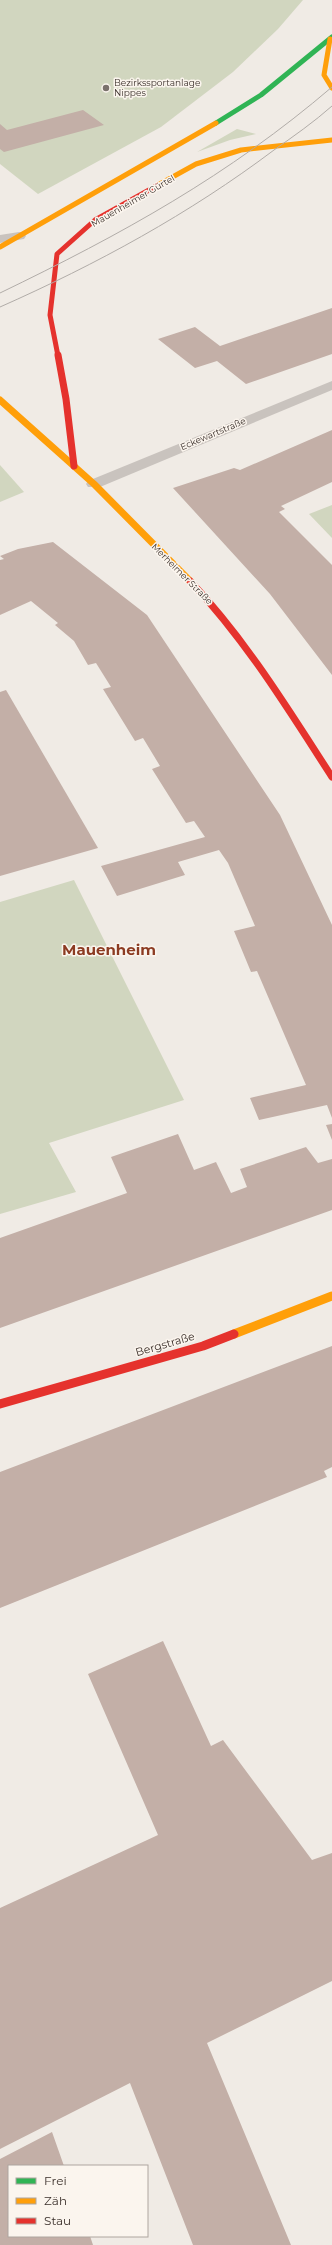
<svg xmlns="http://www.w3.org/2000/svg" width="332" height="2245" font-family="Montserrat,sans-serif">
  <style>
    .green { fill: #d1d6bf }
    .building { fill: #c3afa7 }
    .lines { fill: none; stroke-linecap: round; stroke-linejoin: round }
    .street { fill: #c9c3be; fill-rule: evenodd }
    .fast { stroke: #30b455; stroke-width: 5 }
    .slow-far2 { stroke: #ff9f0a; stroke-width: 5 }
    .slow-far1 { stroke: #ff9f0a; stroke-width: 7 }
    .slow { stroke: #ff9f0a; stroke-width: 9 }
    .jam-far2 { stroke: #e5322d; stroke-width: 5 }
    .jam-far1 { stroke: #e5322d; stroke-width: 7 }
    .jam { stroke: #e5322d; stroke-width: 9 }
    .tram { stroke: #b1aca8; stroke-width: 1 }
    .poi-dot { fill: #7a716c; stroke: #fbf5ee; stroke-width: 1.5 }
    .labels { text-anchor: middle; stroke-width: 3; stroke-linejoin: round; paint-order: stroke }
    .far-poi-label { font-size: 9px; fill: #3b302b; stroke: #fbf5ee; text-anchor: start }
    .far-street-label { font-size: 9px; fill: #3b302b; stroke: #fbf5ee }
    .street-label { font-size: 11px; fill: #3b302b; stroke: #fbf5ee }
    .district-label { font-size: 15px; font-weight: bold; fill: #8c3b22; stroke: #fbf5ee }
  </style>
  <rect width="100%" height="100%" fill="#f0ebe5"/>
  <g class="green">
    <polygon points="0,0 303,0 278,29 233,72 161,127 38,194 0,164"/>
    <polygon points="237,129 256,134 230,140 197,152"/>
    <polygon points="0,465 24,492 0,502"/>
    <polygon points="332,505 332,538 309,514"/>
    <polygon points="74,880 184,1100 49,1143 76,1192 0,1214 0,902"/>
  </g>
  <g class="building">
    <polygon points="83,110 104,125 4,152 0,149 0,124 7,130"/>
    <polygon points="332,308 332,354 246,384 217,361 195,368 158,339 195,327 220,346"/>
    <polygon points="332,430 332,482 281,506 285,509 279,512 332,565 332,675 270,594 173,488 234,468 240,470"/>
    <polygon points="53,542 147,615 280,815 332,925 332,1118 327,1105 259,1120 250,1098 306,1085 257,971 251,972 234,931 255,926 228,863 219,850 178,862 185,875 117,896 101,866 205,837 194,821 186,823 152,769 160,766 143,738 135,741 103,689 111,687 96,663 88,665 74,641 55,625 58,623 31,601 0,615 0,560 4,559 0,556 18,549"/>
    <polygon points="6,690 98,848 0,876 0,692"/>
    <polygon points="332,1124 332,1140 326,1125"/>
    <polygon points="178,1134 194,1170 216,1162 231,1193 247,1187 240,1169 306,1147 318,1163 332,1159 332,1210 0,1328 0,1238 127,1193 111,1157"/>
    <polygon points="332,1346 332,1467 324,1471 327,1477 0,1608 0,1472"/>
    <polygon points="163,1641 211,1746 223,1740 312,1860 332,1853 332,1981 207,2043 291,2245 193,2245 130,2083 0,2149 0,1908 158,1835 88,1674"/>
    <polygon points="52,2132 64,2166 9,2166 9,2236 90,2236 93,2245 0,2245 0,2159"/>
  </g>
  <g class="lines">
    <g class="street">
      <polygon points="19,232 24,233 26,236 24,239 0,243 0,235"/>
      <polygon points="332,381 332,390 100,487 88,487 86,484 88,481"/>
    </g>
    <polyline class="fast" points="216,123 261,95 332,37"/>
    <g class="slow-far2">
      <polyline points="330,39 324,75 332,88"/>
      <polyline points="158,185 196,164 241,150 332,140"/>
      <polyline points="0,247 216,123"/>
    </g>
    <polyline class="slow-far1" points="0,400 94,484 190,581"/>
    <polyline class="slow" points="234,1334 332,1296"/>
    <polyline class="jam-far2" points="58,356 50,315 57,254 95,220 158,185"/>
    <g class="jam-far1">
      <polyline points="58,355 66,399 74,466"/>
      <path d="M190 581C246 640 288 709 332 777"/>
    </g>
    <polyline class="jam" points="0,1404 203,1346 234,1334"/>
    <g class="tram">
      <path d="M0 293C122 234 228 176 332 87"/>
      <path d="M0 307C97 264 189 214 274 150 294 136 314 122 332 106"/>
    </g>
  </g>
  <circle class="poi-dot" cx="106" cy="88" r="4"/>
  <g class="labels">
    <g class="far-poi-label">
      <text x="114" y="86">Bezirkssportanlage<tspan x="114" dy="10">Nippes</tspan></text>
    </g>
    <g class="far-street-label">
      <text transform="translate(133 201) rotate(-30)" y="3">Mauenheimer Gürtel</text>
      <text transform="translate(213 434) rotate(-23)" y="3">Eckewartstraße</text>
      <text transform="translate(182 574) rotate(45)" y="3">Merheimer Straße</text>
    </g>
    <g class="street-label">
      <text transform="translate(165 1344) rotate(-16)" y="4">Bergstraße</text>
    </g>
    <g class="district-label">
      <text x="109" y="955">Mauenheim</text>
    </g>
  </g>
  <rect x="8" y="2165" width="140" height="72" fill="#fbf5ee" stroke="#aea6a0"/>
  <rect x="16" y="2178" width="20" height="6" fill="#30b455" stroke="#aea6a0"/>
  <text x="44" y="2185" font-size="12" fill="#3b302b">Frei</text>
  <rect x="16" y="2198" width="20" height="6" fill="#ff9f0a" stroke="#aea6a0"/>
  <text x="44" y="2205" font-size="12" fill="#3b302b">Zäh</text>
  <rect x="16" y="2218" width="20" height="6" fill="#e5322d" stroke="#aea6a0"/>
  <text x="44" y="2225" font-size="12" fill="#3b302b">Stau</text>
</svg>
